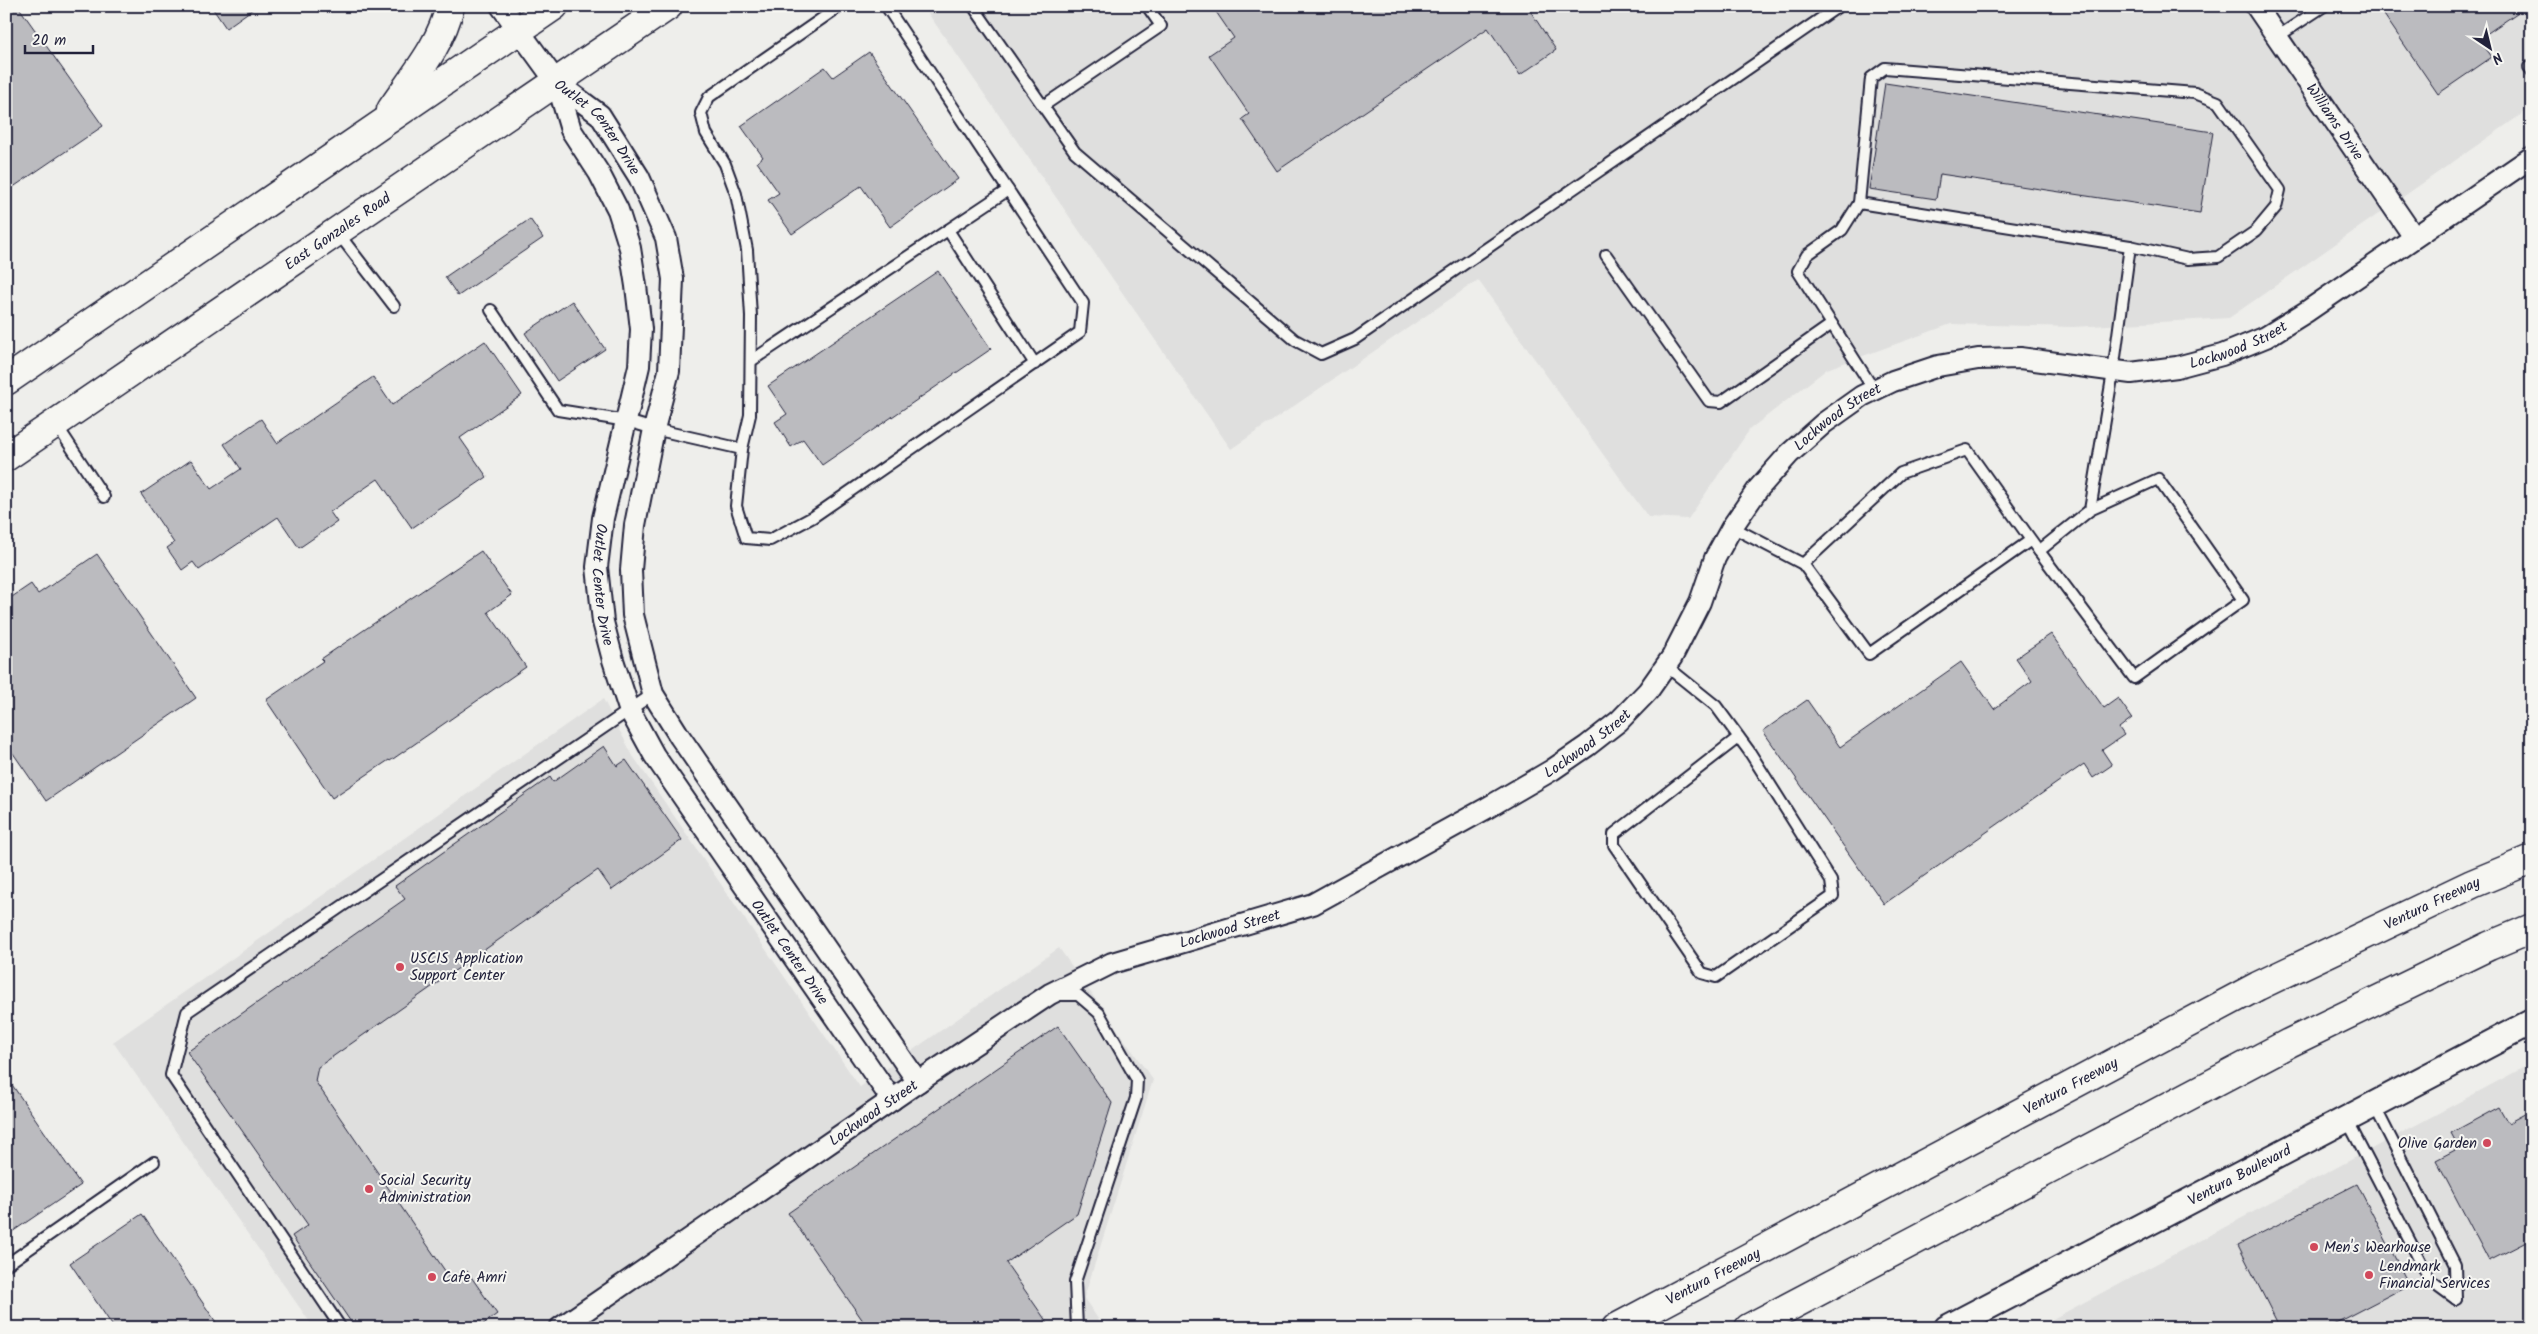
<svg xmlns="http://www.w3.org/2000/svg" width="2538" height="1334" font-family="Kalam,sans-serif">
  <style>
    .built { fill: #dfdfde }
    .building { fill: #bbbbbf; stroke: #22223b }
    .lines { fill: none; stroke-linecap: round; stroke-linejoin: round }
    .service-casing { stroke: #22223b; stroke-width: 14 }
    .minor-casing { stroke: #22223b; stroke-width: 24 }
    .tertiary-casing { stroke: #22223b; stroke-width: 29 }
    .secondary-casing { stroke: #22223b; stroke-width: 31 }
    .motorway-casing { stroke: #22223b; stroke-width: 31 }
    .service { stroke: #f6f6f2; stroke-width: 10 }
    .minor { stroke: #f6f6f2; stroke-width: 20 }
    .tertiary { stroke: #f6f6f2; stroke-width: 25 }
    .secondary { stroke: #f6f6f2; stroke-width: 28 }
    .motorway { stroke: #f6f6f2; stroke-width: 28 }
    .poi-dot { fill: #d1495b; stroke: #f6f6f2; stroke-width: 2 }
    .labels { text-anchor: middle; stroke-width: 4; stroke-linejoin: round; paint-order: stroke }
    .street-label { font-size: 15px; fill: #22223b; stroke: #f6f6f2 }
    .poi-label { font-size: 15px; fill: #22223b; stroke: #f6f6f2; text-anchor: start }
  </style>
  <rect width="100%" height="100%" fill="#eeeeeb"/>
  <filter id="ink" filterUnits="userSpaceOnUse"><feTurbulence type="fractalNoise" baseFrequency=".02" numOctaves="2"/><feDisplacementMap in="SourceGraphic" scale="10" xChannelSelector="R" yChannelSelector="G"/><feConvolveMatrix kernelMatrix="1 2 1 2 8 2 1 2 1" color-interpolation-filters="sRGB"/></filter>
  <g filter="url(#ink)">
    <g class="built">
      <polygon points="923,6 2532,6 2532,107 2229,318 2073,327 1951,324 1827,369 1750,429 1688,519 1648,517 1478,280 1231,449"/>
      <polygon points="603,699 633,756 860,1087 1059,948 1153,1080 1084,1298 1104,1328 314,1328 113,1042"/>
      <polygon points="2532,1063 2532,1328 2036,1328"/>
    </g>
    <g class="building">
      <polygon points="6,6 18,6 103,126 6,192"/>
      <polygon points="211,6 257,6 226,28"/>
      <polygon points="1212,6 1527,6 1556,50 1520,75 1488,28 1277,171 1242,119 1249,114 1209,55 1234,38"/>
      <polygon points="2378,6 2527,6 2479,39 2492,57 2438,94"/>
      <polygon points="869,52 958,179 890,227 861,186 792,234 768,200 779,193 757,162 763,157 741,126 825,67 833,77"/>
      <polygon points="1885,83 2213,132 2200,213 1940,174 1936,199 1869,189"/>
      <polygon points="530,219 543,238 458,296 445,277"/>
      <polygon points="938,271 991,349 822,465 803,439 791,447 775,422 787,414 768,386"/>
      <polygon points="572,301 605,349 557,381 525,333"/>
      <polygon points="485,341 522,395 460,438 487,477 412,528 378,479 330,512 337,522 299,548 278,517 199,570 193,562 182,570 167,548 174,543 141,494 191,460 211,489 241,469 224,444 261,419 277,443 373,377 392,405"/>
      <polygon points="481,551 512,595 488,612 526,667 390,761 389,760 332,798 266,700 323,661 321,659"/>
      <polygon points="97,554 196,698 46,801 6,743 6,601 31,584 38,594"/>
      <polygon points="2051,634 2104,708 2118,698 2132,718 2119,728 2124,735 2102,750 2112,765 2093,778 2084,764 1884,904 1763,731 1807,700 1840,747 1961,662 1994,709 2032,681 2016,658"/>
      <polygon points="604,746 617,766 626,760 682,840 612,890 598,870 318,1067 315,1081 452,1281 467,1271 497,1314 478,1328 355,1328 292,1236 308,1225 187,1052 405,899 395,886 550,777 553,782"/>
      <polygon points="1058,1026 1112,1103 1077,1214 1006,1263 1051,1328 868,1328 788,1213"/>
      <polygon points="6,1076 81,1185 6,1236"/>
      <polygon points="2499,1107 2508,1123 2532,1110 2532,1239 2489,1261 2436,1160 2459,1148 2451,1133"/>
      <polygon points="2357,1184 2409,1285 2326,1328 2280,1328 2238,1245"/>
      <polygon points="142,1214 220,1328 114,1328 70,1263"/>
    </g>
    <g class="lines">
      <g class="service-casing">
        <g id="service">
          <polyline points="840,6 709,97 701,113 706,133 725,164 736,194 747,250 751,316 750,415 742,449 736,506 746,538 770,540 813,517 1080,332 1083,303 886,6"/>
          <polyline points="973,6 1075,152 1295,340 1321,354 1355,339 1839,6"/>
          <polyline points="2277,37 2324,6"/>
          <polyline points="2532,66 2529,67 2532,71"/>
          <polygon points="1885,68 2195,93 2218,102 2280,190 2276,207 2256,231 2218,257 2188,259 2130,246 1859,203 1871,78"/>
          <polyline points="1043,106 1161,26 1147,6"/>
          <polyline points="1859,203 1842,230 1807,255 1798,271 1874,390"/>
          <polyline points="948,230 1035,364"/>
          <polyline points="338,233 394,306"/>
          <polyline points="1606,255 1709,401 1721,402 1832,324"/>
          <polyline points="491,310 558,410 627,421 654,429 742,449"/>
          <polyline points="751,361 1008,190"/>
          <polyline points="56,424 104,497"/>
          <polygon points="2158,479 2243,600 2134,678 2039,551 2090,510"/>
          <polyline points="2090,510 2113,372 2130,246"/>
          <polyline points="1732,527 1803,564"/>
          <polyline points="2031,540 1869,654 1803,564 1901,473 1967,450 2031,540 2039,551"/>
          <polyline points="1665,665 1716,706 1749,751 1831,881 1833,896 1716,977 1702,973 1614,845 1614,834 1739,737"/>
          <polyline points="1059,995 1078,995 1099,1013 1137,1080 1136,1098 1075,1282 1077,1328"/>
          <polyline points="2374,1105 2455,1265 2456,1299"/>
          <polyline points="2347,1120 2430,1280 2456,1299"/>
          <polyline points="6,1265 154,1162"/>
          <polyline points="341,1328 171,1075 187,1012 653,694"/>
        </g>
      </g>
      <g class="minor-casing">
        <g id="minor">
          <path id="s1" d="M501 6 557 83 600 115 639 177 666 238 673 279 669 371 654 429 635 525 631 570 633 615 653 694 680 737 918 1082"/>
          <path id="s2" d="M2256 6 2414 237"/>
          <path id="s3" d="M557 83 571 130 599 173 618 210 630 248 636 286 641 329 639 366 603 518 597 567 603 622 613 660 629 709 654 755 892 1100"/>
          <path id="s4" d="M560 1328 918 1082 1050 994 1112 963 1313 904 1487 808 1552 770 1587 746 1619 721 1648 691 1672 657 1700 602 1715 558 1732 527 1758 489 1789 454 1824 423 1862 396 1893 381 1938 366 1978 359 2020 358 2131 373 2177 367 2222 355 2266 337 2306 312 2532 157"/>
        </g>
      </g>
      <g class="tertiary-casing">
        <g id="tertiary">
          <path id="s5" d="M1947 1328 2532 1022"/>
        </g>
      </g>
      <g class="secondary-casing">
        <g id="secondary">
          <path d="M391 110C413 77 441 46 450 6"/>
          <polyline points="6,381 554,6"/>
          <path id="s6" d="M6 457 668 6"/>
        </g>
      </g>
      <g class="motorway-casing">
        <g id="motorway">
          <path id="s7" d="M1616 1328 2258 986 2472 884 2532 859"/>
          <polyline points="1749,1328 2289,1043 2489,946 2532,928"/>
        </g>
      </g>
      <use href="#service" class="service"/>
      <use href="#minor" class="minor"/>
      <use href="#tertiary" class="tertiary"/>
      <use href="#secondary" class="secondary"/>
      <use href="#motorway" class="motorway"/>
    </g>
  </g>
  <g class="poi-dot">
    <circle cx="400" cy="967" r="5"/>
    <circle cx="2487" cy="1143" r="5"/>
    <circle cx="369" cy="1189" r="5"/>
    <circle cx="2314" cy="1247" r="5"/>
    <circle cx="2369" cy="1275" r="5"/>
    <circle cx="432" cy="1277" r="5"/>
  </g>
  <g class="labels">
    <g class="street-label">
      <text dy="5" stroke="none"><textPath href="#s2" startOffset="140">Williams Drive</textPath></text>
      <text dy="5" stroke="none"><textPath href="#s1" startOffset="156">Outlet Center Drive</textPath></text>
      <text dy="5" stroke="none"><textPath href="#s6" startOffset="401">East Gonzales Road</textPath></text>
      <text dy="5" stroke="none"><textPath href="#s4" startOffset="2030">Lockwood Street</textPath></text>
      <text dy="5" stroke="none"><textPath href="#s4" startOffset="1610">Lockwood Street</textPath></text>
      <text dy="5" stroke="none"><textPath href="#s3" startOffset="524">Outlet Center Drive</textPath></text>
      <text dy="5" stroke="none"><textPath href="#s4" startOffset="1190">Lockwood Street</textPath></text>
      <text dy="5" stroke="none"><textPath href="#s7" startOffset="920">Ventura Freeway</textPath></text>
      <text dy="5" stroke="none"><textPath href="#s4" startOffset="785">Lockwood Street</textPath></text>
      <text dy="5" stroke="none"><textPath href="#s3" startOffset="944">Outlet Center Drive</textPath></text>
      <text dy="5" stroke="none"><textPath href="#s7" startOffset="515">Ventura Freeway</textPath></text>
      <text dy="5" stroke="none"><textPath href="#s4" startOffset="380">Lockwood Street</textPath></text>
      <text dy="5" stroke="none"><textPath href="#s5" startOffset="330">Ventura Boulevard</textPath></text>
      <text dy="5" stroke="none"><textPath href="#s7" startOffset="110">Ventura Freeway</textPath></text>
    </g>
    <g class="poi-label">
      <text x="410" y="963">USCIS Application<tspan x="410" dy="17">Support Center</tspan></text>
      <text x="2477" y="1148" text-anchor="end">Olive Garden</text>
      <text x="379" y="1185">Social Security<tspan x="379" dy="17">Administration</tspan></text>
      <text x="2324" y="1252">Men's Wearhouse</text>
      <text x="2379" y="1271">Lendmark<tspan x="2379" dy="17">Financial Services</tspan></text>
      <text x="442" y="1282">Cafe Amri</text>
    </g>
  </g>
  <rect width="2538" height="1334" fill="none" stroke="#f6f6f2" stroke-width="25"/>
  <rect x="12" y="12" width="2513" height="1309" fill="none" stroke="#22223b" stroke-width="2" filter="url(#ink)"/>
  <g transform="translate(2490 48) rotate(145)" stroke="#f6f6f2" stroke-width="4" paint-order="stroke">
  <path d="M0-4L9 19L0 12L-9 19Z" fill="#22223b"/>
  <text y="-8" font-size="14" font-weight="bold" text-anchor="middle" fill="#22223b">N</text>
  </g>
  <path d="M25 45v8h68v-8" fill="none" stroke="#22223b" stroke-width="2.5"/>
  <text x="32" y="45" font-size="15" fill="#22223b" stroke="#f6f6f2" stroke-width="4" paint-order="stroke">20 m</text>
</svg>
